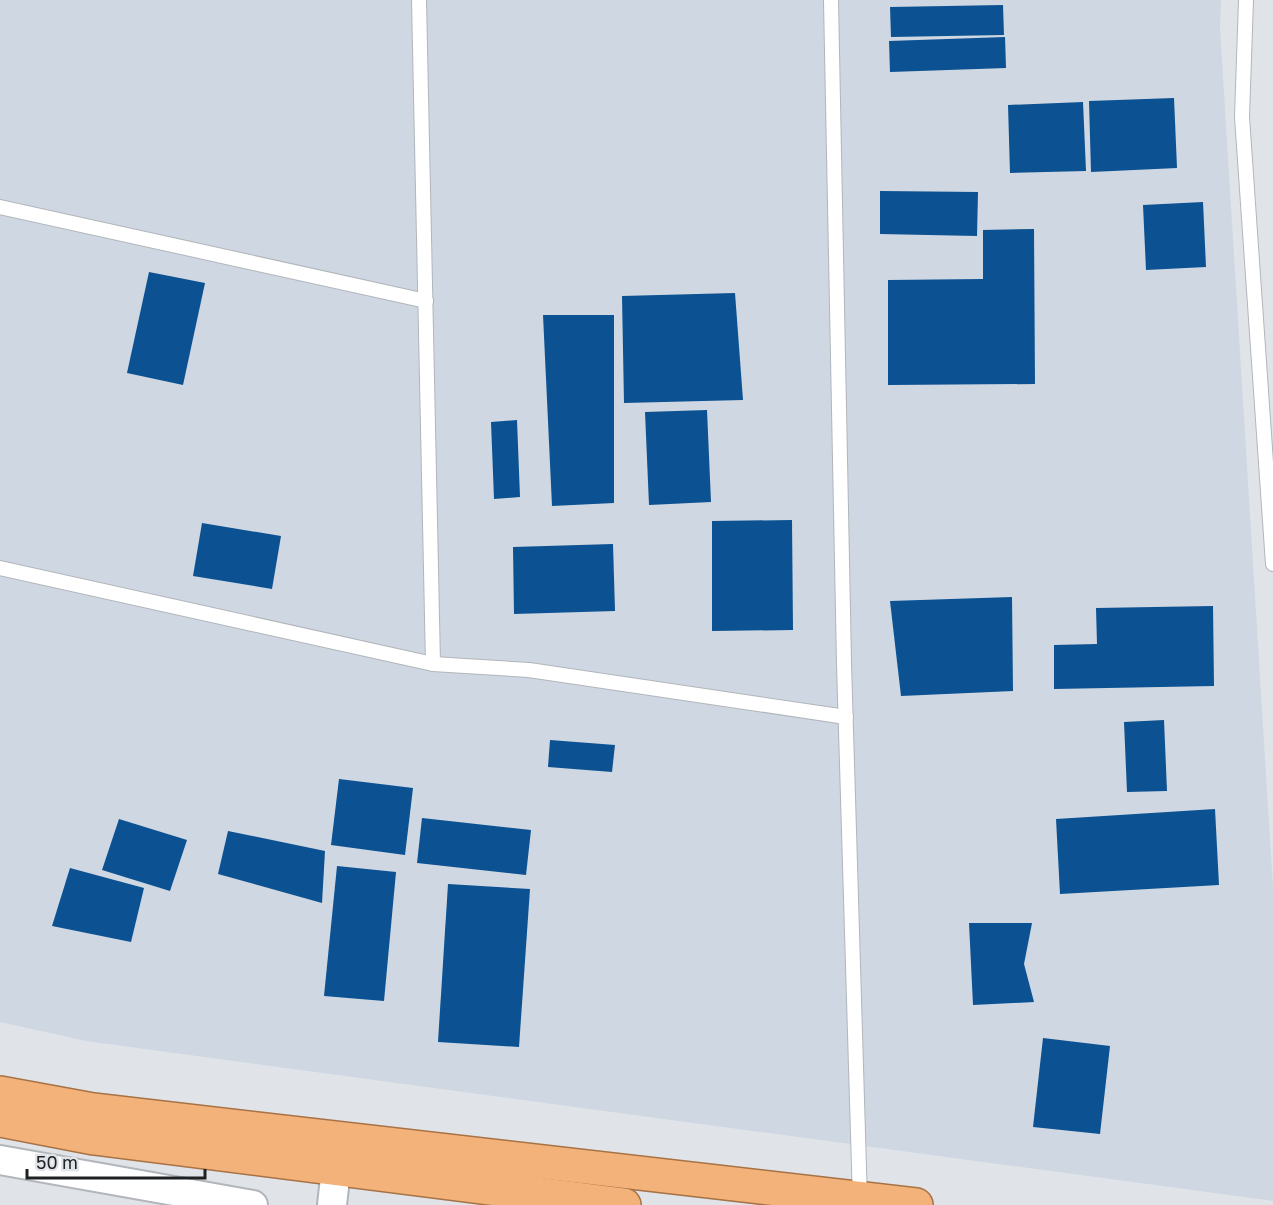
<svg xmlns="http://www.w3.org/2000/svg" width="1273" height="1205" font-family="'Golos Text',sans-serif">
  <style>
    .built { fill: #ced7e2 }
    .building { fill: #0c5191 }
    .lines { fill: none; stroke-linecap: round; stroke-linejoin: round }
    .service-casing { stroke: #b2b6bb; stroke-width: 16 }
    .minor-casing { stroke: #b2b6bb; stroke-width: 32 }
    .trunk-casing { stroke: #a77245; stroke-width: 36 }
    .service { stroke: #fff; stroke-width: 14 }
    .minor { stroke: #fff; stroke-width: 28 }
    .trunk { stroke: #f3b27a; stroke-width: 33 }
  </style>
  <rect width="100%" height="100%" fill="#e0e4e9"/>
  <polygon class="built" points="0,0 1221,0 1220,28 1273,888 1273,1201 86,1041 0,1022"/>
  <g class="building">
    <polygon points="1003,5 1004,35 891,37 890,7"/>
    <polygon points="1005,37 1006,68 890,72 889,41"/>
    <polygon points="1174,98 1177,168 1091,172 1089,101"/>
    <polygon points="1083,102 1086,171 1010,173 1008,105"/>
    <polygon points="880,191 978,192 977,236 880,234"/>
    <polygon points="1203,202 1206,267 1146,270 1143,205"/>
    <polygon points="1034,229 1035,384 888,385 888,280 983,279 983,230"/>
    <polygon points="149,272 205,283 183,385 127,373"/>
    <polygon points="735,293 743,400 624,403 622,296"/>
    <polygon points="543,315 614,315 614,503 552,506"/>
    <polygon points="707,410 711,502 649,505 645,412"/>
    <polygon points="517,420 520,497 494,499 491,422"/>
    <polygon points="792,520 793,630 712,631 712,521"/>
    <polygon points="202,523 281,536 272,589 193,576"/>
    <polygon points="613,544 615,611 514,614 513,547"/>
    <polygon points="1012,597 1013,691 901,696 890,601"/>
    <polygon points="1213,606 1214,686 1054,689 1054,645 1097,644 1096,608"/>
    <polygon points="1164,720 1167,791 1127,792 1124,722"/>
    <polygon points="550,740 615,745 612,772 548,767"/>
    <polygon points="339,779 413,788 405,855 331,845"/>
    <polygon points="1215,809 1219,885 1060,894 1056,819"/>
    <polygon points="422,818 531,830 526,875 417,863"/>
    <polygon points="119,819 187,840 170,891 102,870"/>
    <polygon points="228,831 325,851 322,903 218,874"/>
    <polygon points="337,866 396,872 384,1001 324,996"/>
    <polygon points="70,868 144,888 131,942 52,926"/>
    <polygon points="448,884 530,889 519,1047 438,1042"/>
    <polygon points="969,923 1032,923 1024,964 1034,1002 973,1005"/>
    <polygon points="1043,1038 1110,1046 1100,1134 1033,1127"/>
  </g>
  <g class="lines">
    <g class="service-casing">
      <g id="service">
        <polyline points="419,0 433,664"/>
        <polyline points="831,0 844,663 860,1201"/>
        <polyline points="1246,0 1242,117 1273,564"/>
        <polyline points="0,207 426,301"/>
        <polyline points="0,568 433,664 529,670 846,717"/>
      </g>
    </g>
    <g class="minor-casing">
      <g id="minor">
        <polyline points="0,1160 253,1205"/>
        <polyline points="332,1205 336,1169"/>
      </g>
    </g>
    <g class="trunk-casing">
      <g id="trunk">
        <polyline points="0,1093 93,1110 916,1205"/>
        <polyline points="0,1120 94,1138 624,1205"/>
      </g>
    </g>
    <use href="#service" class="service"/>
    <use href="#minor" class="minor"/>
    <use href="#trunk" class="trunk"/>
  </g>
  <path d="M27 1169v9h178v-9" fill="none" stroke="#1f2022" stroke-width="3"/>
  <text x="36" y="1169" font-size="18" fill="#1f2022" stroke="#e0e4e9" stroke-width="4.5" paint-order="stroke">50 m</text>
</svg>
